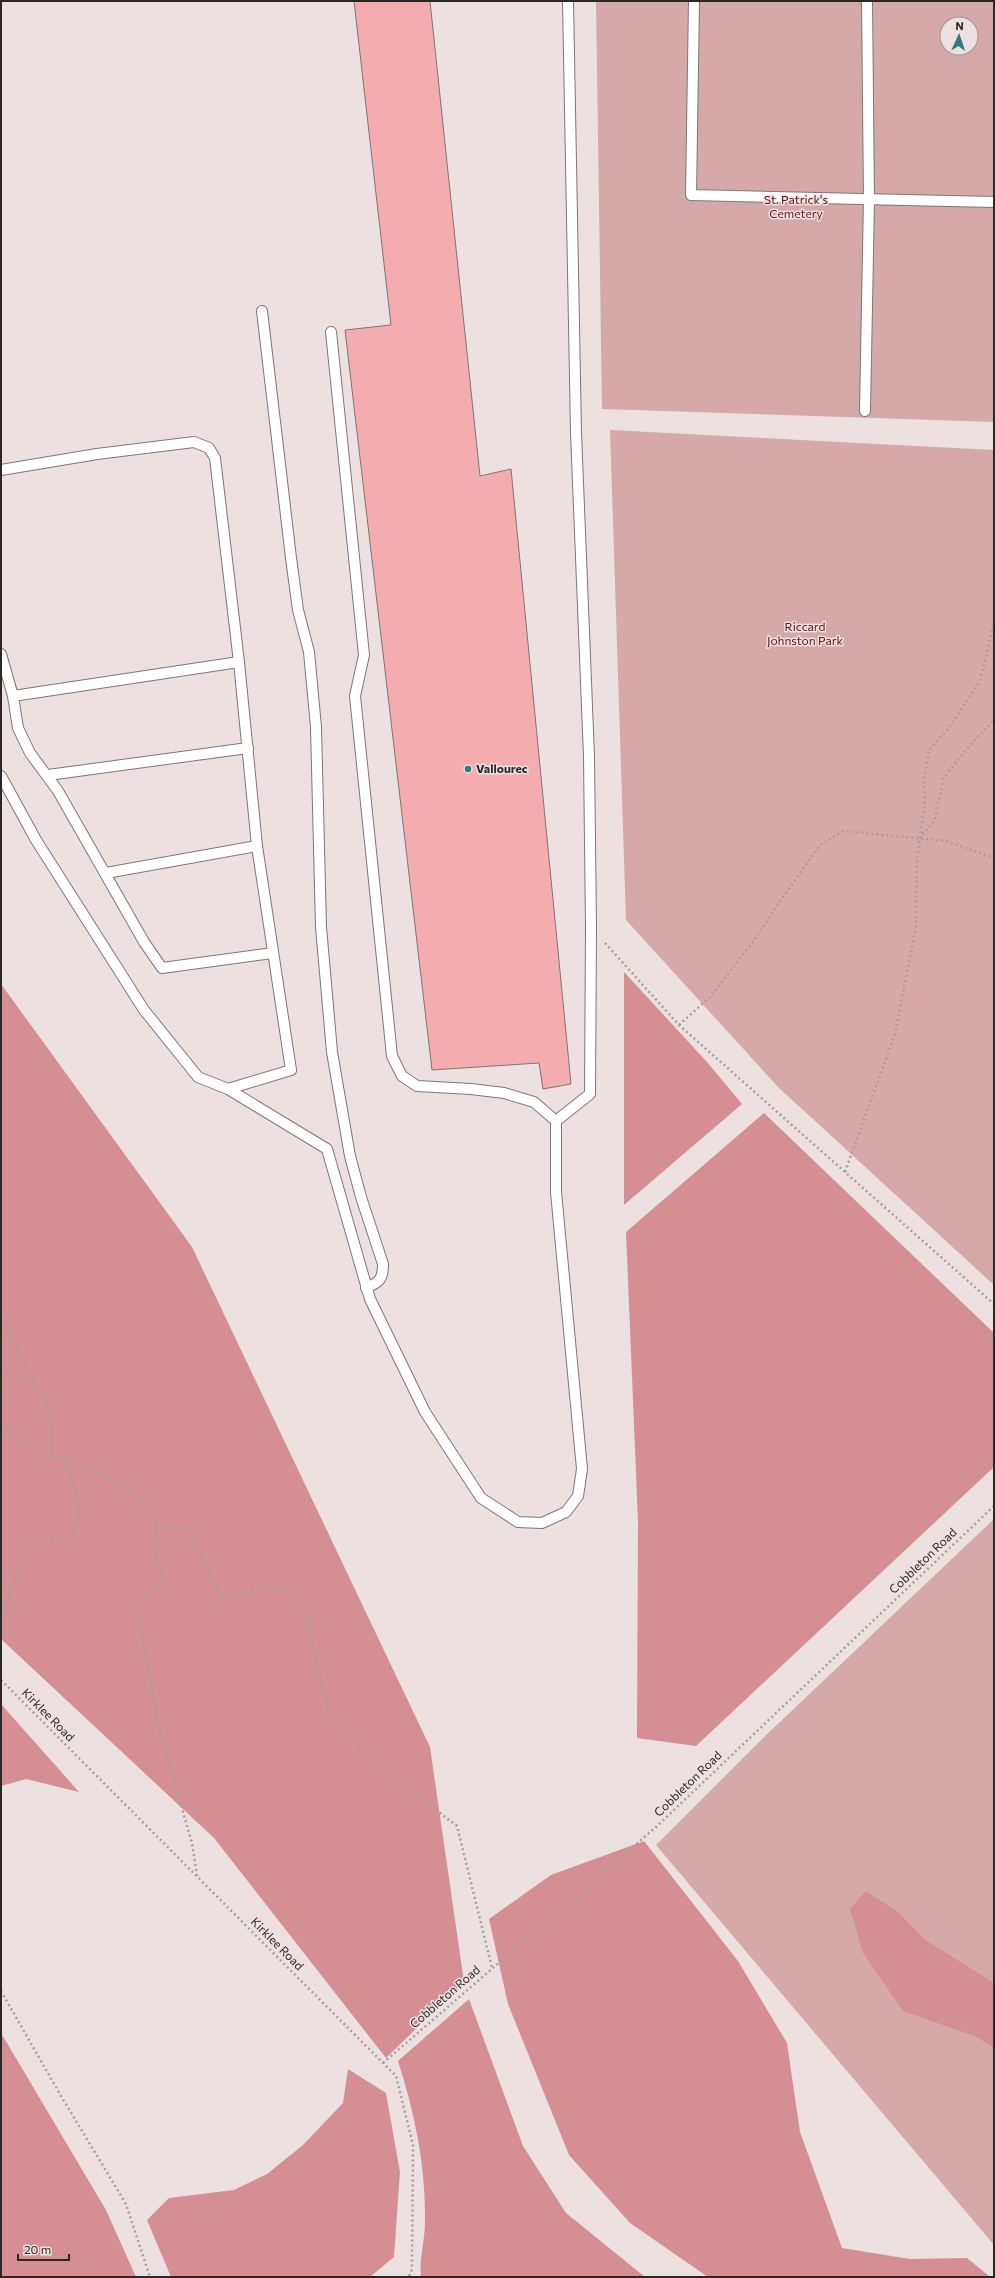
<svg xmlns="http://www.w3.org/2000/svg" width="995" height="2278" font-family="Commissioner,sans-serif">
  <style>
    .green { fill: #d5a8a9; fill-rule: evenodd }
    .forest { fill: #d58f92 }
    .building { fill: #f5acaf; stroke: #807475 }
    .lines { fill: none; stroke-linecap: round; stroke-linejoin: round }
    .lane-casing { stroke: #817676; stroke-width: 12 }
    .path { stroke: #a79e9e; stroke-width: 2.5; stroke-dasharray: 2 3; stroke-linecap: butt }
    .lane { stroke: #fff; stroke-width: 10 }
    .poi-dot { fill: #30797f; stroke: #ece0e0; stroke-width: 1.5 }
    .labels { text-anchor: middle; stroke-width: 3; stroke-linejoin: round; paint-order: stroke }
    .park-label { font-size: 12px; fill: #600d1d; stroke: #ece0e0 }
    .poi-label { font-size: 12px; font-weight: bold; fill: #2c2727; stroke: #ece0e0; text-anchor: start }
    .street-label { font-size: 12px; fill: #2c2727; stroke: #ece0e0 }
  </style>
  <rect width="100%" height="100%" fill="#ece0e0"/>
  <g class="green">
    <path d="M596 1H994V422L602 409ZM947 24H971V48H947Z"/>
    <polygon points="610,430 994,450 994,1285 778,1087 626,920"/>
    <polygon points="994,1519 994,2245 656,1845 761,1740"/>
  </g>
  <g class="forest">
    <polygon points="624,972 707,1062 742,1104 624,1205"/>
    <polygon points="1,984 192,1247 430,1747 464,1982 386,2058 214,1838 1,1639"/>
    <polygon points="764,1113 994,1333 994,1467 696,1746 637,1738 638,1521 626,1232"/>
    <polygon points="1,1704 79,1792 26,1779 1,1786"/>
    <polygon points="644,1841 738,1961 787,2043 800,2132 842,2248 910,2259 967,2258 990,2277 708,2277 630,2223 569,2155 508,2004 489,1919 551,1875"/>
    <polygon points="866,1891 898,1912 924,1939 994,1983 994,2048 977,2037 903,2011 863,1953 850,1909"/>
    <path d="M469 1999 523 2146 566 2213 645 2277H421C419 2259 425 2240 425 2222 426 2167 415 2114 398 2061Z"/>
    <polygon points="1,2033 106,2210 136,2277 1,2277"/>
    <polygon points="348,2069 386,2093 400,2172 394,2257 370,2277 171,2277 147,2220 169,2198 234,2190 267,2174 303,2145 343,2103"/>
  </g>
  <polygon class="building" points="354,1 430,1 480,476 511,469 571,1084 543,1089 539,1063 432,1070 345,330 391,325"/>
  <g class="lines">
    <g class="lane-casing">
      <g id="lane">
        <polyline points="694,1 691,195 994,202"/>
        <path d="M262 311 291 558 298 610 309 652 316 727 321 927 332 1052 350 1156 361 1197 383 1264C383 1279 380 1282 366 1288"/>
        <polyline points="331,332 364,655 355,696 392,1056 402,1076 417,1086 471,1089 504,1093 534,1102 556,1121"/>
        <polyline points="865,411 869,199 867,1"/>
        <polyline points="1,470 97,454 194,442 209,448 215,458 239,662 257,846 291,1070 228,1089"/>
        <polyline points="1,654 13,696 18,728 30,753 58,791 144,942 162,968 273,953"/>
        <polyline points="13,696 239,662"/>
        <polyline points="48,775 248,748"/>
        <polyline points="1,776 36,840 144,1010 198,1077 228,1089 327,1149 370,1299 425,1412 481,1498 518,1522 542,1523 566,1512 578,1496 582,1469 556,1192 556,1121 590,1094 591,927 589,756 576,433 568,1"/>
        <polyline points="106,873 257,846"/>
      </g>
    </g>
    <g class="path">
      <polyline points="919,838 934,822 944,777 972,743 994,720"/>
      <polyline points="605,943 679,1025 994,1304"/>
      <polyline points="679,1025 710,997 753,942 778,904 820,845 843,831 946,841 994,858"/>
      <polyline points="845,1172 895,1034 916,926 917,859 925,801 924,781 929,750 949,728 980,681 994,623"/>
      <polyline points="1,1318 53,1418 52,1457"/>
      <polyline points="1,1373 35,1384"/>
      <polyline points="1,1425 43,1458 64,1457 131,1490 157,1523 189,1530 221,1598 271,1585 293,1594 306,1613 329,1715 377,1765 457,1826 492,1968"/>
      <polyline points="157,1523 157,1560 164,1581 137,1609 159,1729 192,1843 197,1876"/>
      <polyline points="1,1618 26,1551 47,1539 74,1534 80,1506 64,1457"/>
      <polyline points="1,1680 396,2076 413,2145 412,2269 409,2277"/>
      <polyline points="1,1991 61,2096 126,2204 150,2277"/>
      <polyline points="383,2063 656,1827 994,1506"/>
    </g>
    <use href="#lane" class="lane"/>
  </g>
  <circle class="poi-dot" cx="468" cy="769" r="4"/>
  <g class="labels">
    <g class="park-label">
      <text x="796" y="204">St. Patrick's<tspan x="796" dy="14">Cemetery</tspan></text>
      <text x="805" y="631">Riccard<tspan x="805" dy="14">Johnston Park</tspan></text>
    </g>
    <g class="poi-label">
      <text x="476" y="773">Vallourec</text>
    </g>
    <g class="street-label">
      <text transform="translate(923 1561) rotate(-44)" y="4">Cobbleton Road</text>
      <text transform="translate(48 1715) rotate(45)" y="4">Kirklee Road</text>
      <text transform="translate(688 1784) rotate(-44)" y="4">Cobbleton Road</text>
      <text transform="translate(277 1944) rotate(45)" y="4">Kirklee Road</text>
      <text transform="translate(445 1997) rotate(-41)" y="4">Cobbleton Road</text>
    </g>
  </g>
  <rect width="995" height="2278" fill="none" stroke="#2c2727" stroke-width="4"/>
  <g transform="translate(959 36) rotate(3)"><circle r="19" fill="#ece0e0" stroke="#9f9696"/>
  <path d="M0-3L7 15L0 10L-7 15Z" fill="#30797f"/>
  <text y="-6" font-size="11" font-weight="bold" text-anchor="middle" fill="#2c2727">N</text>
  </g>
  <path d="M18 2254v6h51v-6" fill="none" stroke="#2c2727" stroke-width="2"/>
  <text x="24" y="2254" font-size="12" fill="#2c2727" stroke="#ece0e0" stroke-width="3" paint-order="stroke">20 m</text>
</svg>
